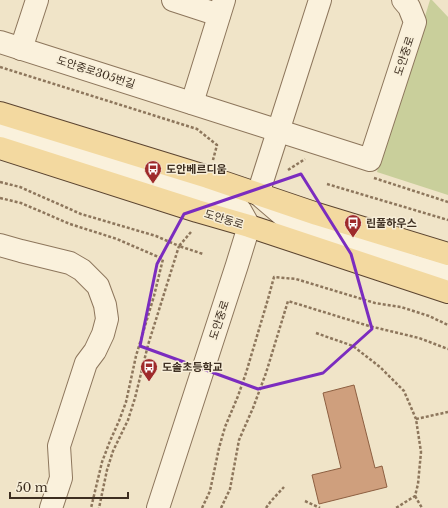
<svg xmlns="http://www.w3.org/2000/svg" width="448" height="508" font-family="'Libre Baskerville','Noto Sans KR',serif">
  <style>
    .green { fill: #c9cf9b }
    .building { fill: #cf9f7d; stroke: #8d5f41 }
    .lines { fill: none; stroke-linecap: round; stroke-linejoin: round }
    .minor-casing { stroke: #8d765c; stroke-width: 24 }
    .major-casing { stroke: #5b4430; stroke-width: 24 }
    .path { stroke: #8d765c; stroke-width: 2.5; stroke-dasharray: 3 2; stroke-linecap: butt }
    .minor { stroke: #faf1dc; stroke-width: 22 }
    .major { stroke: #f3d9a0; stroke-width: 22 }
    .marked { fill: none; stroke: #7b2cbf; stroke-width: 3; stroke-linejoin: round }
    .labels { text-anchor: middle; stroke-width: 3; stroke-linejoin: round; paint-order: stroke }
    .street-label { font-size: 11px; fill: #3d2e20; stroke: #f7eed8 }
    .poi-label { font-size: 11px; font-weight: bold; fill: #3d2e20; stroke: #f7eed8; text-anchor: start }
  </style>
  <rect width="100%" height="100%" fill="#f0e4c8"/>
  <polygon class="green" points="430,0 432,0 448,17 448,195 377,172"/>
  <polygon class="building" points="354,385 375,468 382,466 387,487 319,504 312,475 341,468 323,393"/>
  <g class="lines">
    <g class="minor-casing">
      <g id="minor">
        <polyline points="173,0 219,15"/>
        <polyline points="320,0 258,194 293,224 311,232 411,265 448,276"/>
        <polyline points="0,42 370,160 415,22 409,7 403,0"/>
        <polyline points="21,49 37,0"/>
        <polyline points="192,103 224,0"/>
        <polyline points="0,134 72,149 203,191 214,195 240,210 249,226 237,265 158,508"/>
        <polyline points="0,245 21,251 70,263 82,270 98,286 105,305 107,319 103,334 95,351 86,363 59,446 61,478 51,508"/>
      </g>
    </g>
    <g class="major-casing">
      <g id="major">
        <polyline points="0,113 208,177 317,214 448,254"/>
        <polyline points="0,148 197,211 249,226 448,292"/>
      </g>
    </g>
    <g class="path">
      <polyline points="0,67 197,129 217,145 213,160"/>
      <polyline points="288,170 305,159"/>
      <polyline points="374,178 448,202"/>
      <polyline points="0,182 20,187 81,214 156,236 179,246 148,345 135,398 128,420 113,451 107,470 99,508"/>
      <polyline points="327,184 448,220"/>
      <polyline points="0,198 21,203 70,224 117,239 163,259 154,296 136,356 126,402 119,421 110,441 102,462 91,508"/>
      <polyline points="191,232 179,246 203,254"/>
      <polyline points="316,333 353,346 380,367 404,391 416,419 421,452 418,484 415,496 396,508"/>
      <polyline points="416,419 448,412"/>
      <polyline points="415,496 422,508"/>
      <polyline points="305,501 320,508"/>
      <polyline points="202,508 210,491 219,448 225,427 238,396 246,373 268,299 274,277 296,279 375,303 401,307 429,316 448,325"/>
      <polyline points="221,508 230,489 239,440 253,408 266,373 288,301 369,326 419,338 448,349"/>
      <polyline points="266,508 271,501 284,487"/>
    </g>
    <use href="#minor" class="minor"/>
    <use href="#major" class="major"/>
  </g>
  <path class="marked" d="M301 174 351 254 372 329 323 373 258 389 140 346 157 264 184 214Z"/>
  <defs>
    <g id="bus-pin" transform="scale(0.9)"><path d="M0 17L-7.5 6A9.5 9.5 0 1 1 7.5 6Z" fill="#9e2a2b" stroke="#f7eed8"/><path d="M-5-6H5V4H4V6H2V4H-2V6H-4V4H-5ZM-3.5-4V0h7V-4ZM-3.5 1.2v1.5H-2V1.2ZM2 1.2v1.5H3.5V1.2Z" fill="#fff"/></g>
  </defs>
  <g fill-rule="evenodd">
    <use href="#bus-pin" x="153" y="169"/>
    <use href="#bus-pin" x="353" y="223"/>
    <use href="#bus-pin" x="149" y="367"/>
  </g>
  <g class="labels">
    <g class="street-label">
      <text transform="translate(404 56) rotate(-72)" y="4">도안중로</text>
      <text transform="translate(96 72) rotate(18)" y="4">도안중로305번길</text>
      <text transform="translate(224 219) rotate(17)" y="4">도안동로</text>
      <text transform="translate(219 320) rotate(-72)" y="4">도안중로</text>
    </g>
    <g class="poi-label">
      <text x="166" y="173">도안베르디움</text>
      <text x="366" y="227">린풀하우스</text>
      <text x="162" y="371">도솔초등학교</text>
    </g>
  </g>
  <path d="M10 492v6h118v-6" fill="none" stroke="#3d2e20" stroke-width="2"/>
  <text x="16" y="492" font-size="12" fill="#3d2e20" stroke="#f7eed8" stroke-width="3" paint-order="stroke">50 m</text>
</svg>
